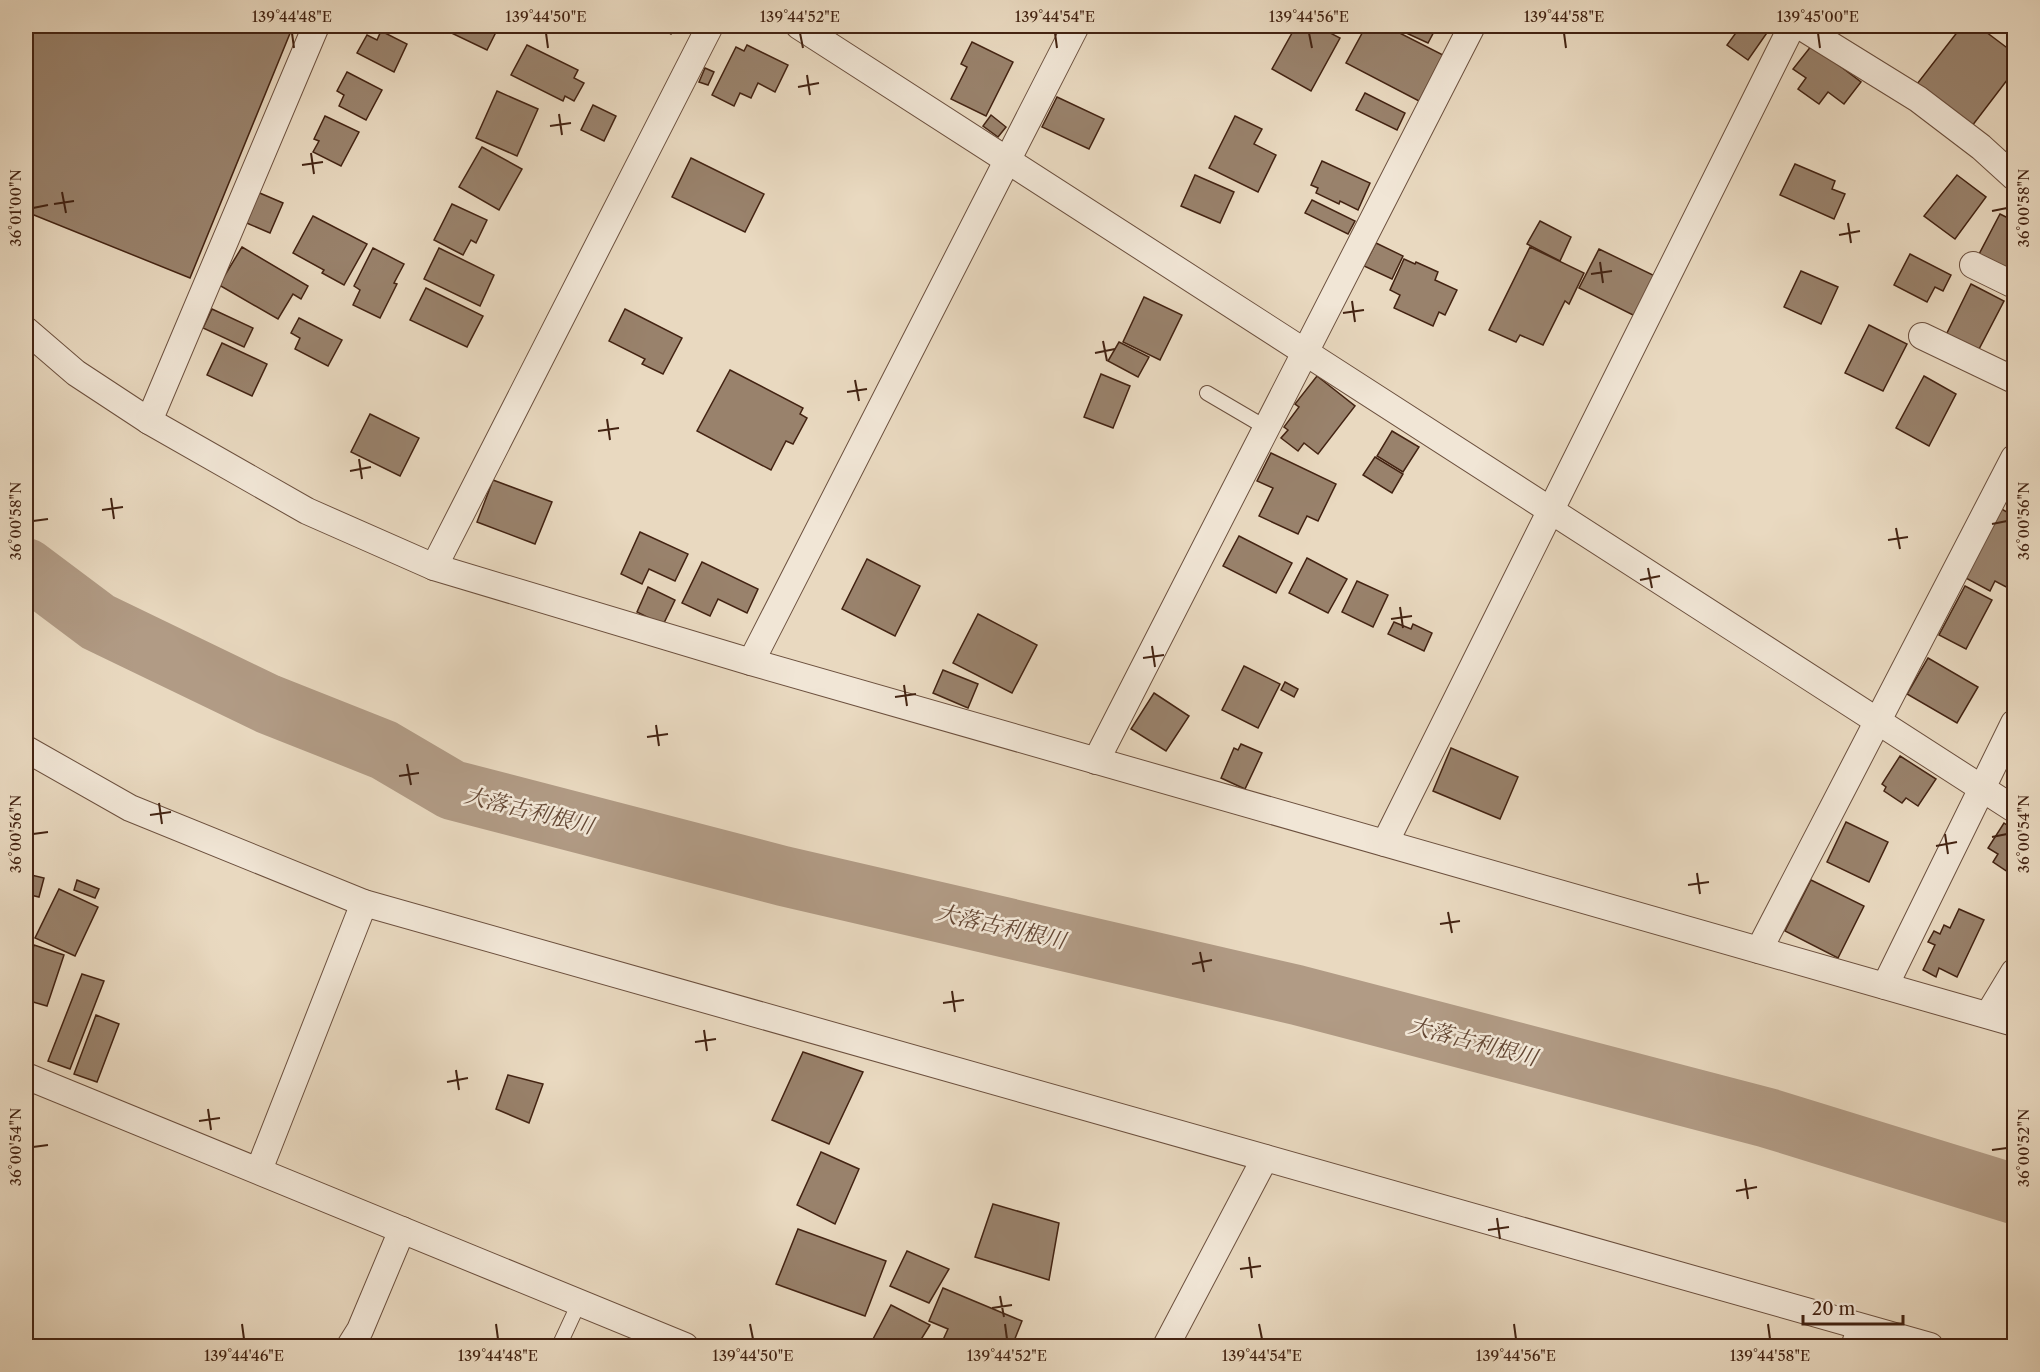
<svg xmlns="http://www.w3.org/2000/svg" width="2040" height="1372" font-family="'Libre Caslon Text','Noto Serif JP',serif">
  <style>
    .lines { fill: none; stroke-linecap: round; stroke-linejoin: round }
    .river { stroke: #b19b85; stroke-width: 60 }
    .building { fill: #99826c; stroke: #432312; stroke-width: 1.5 }
    .lane-casing { stroke: #6c503e; stroke-width: 16 }
    .street-casing { stroke: #6c503e; stroke-width: 28 }
    .lane { stroke: #f1e6d6; stroke-width: 14 }
    .street { stroke: #f1e6d6; stroke-width: 26 }
    .ticks { fill: none; stroke: #432312; stroke-width: 2 }
    .labels { text-anchor: middle; stroke-width: 5; stroke-linejoin: round; paint-order: stroke }
    .water-label { font-size: 22px; font-style: italic; fill: #644734; stroke: #f1e6d6 }
    .neatline { fill: none; stroke: #432312; stroke-width: 2 }
    .ticks-label { font-size: 15px; text-anchor: middle; fill: #432312 }
  </style>
  <rect width="100%" height="100%" fill="#e9d9c0"/>
  <filter id="stains"><feTurbulence type="fractalNoise" baseFrequency=".00333" numOctaves="4"/><feColorMatrix values="0 0 0 0 .2 0 0 0 0 .09 0 0 0 0 .02 0 0 0 .5 -.17"/></filter>
  <radialGradient id="worn" r=".72"><stop offset=".6" stop-color="#630" stop-opacity="0"/><stop offset="1" stop-color="#630" stop-opacity=".3"/></radialGradient>
  <g class="lines">
    <polyline class="river" points="26,568 98,622 268,704 384,750 452,790 783,876 1297,995 1768,1118 2014,1194"/>
  </g>
  <g class="building">
    <polygon points="26,26 293,26 190,278 29,213 26,220"/>
    <polygon points="445,26 488,26 497,30 487,50 443,29"/>
    <polygon points="660,26 695,26 691,33 676,26 671,34 659,27"/>
    <polygon points="1296,26 1317,26 1340,38 1311,91 1272,69"/>
    <polygon points="1366,26 1386,26 1443,55 1419,101 1346,63"/>
    <polygon points="1391,26 1437,26 1428,43"/>
    <polygon points="1732,26 1769,26 1771,27 1748,60 1727,45 1738,30"/>
    <polygon points="1962,26 1978,26 2014,53 2014,71 1972,126 1917,84"/>
    <polygon points="381,31 407,44 394,72 357,53 367,35 377,40"/>
    <polygon points="972,42 1013,62 986,116 951,99 967,67 961,64"/>
    <polygon points="527,45 578,70 574,78 584,83 574,101 565,96 563,101 511,75"/>
    <polygon points="747,45 788,65 775,92 758,83 751,98 740,93 734,106 712,95 736,47 744,51"/>
    <polygon points="1812,45 1861,82 1844,104 1828,92 1819,104 1798,89 1806,78 1793,69"/>
    <polygon points="705,68 714,72 708,85 699,82"/>
    <polygon points="347,72 382,90 366,120 339,106 344,95 337,91"/>
    <polygon points="497,91 538,109 517,156 476,138"/>
    <polygon points="1365,93 1405,113 1397,130 1356,110"/>
    <polygon points="1057,97 1104,119 1089,149 1042,127"/>
    <polygon points="593,105 616,116 604,141 581,130"/>
    <polygon points="991,115 1006,127 998,137 983,126"/>
    <polygon points="325,116 359,132 341,166 313,152 319,141 314,139"/>
    <polygon points="1235,116 1262,129 1254,144 1276,155 1258,192 1209,168"/>
    <polygon points="482,147 522,169 499,210 459,187"/>
    <polygon points="691,158 764,194 745,232 672,197"/>
    <polygon points="1322,161 1370,183 1358,210 1340,201 1339,204 1316,193 1318,188 1311,185"/>
    <polygon points="1795,164 1835,181 1832,189 1845,194 1834,219 1780,195"/>
    <polygon points="1195,175 1234,192 1220,223 1181,206"/>
    <polygon points="1957,175 1986,197 1955,239 1924,216"/>
    <polygon points="255,191 283,203 270,233 242,221"/>
    <polygon points="1312,200 1355,221 1348,234 1305,213"/>
    <polygon points="452,204 487,220 476,243 471,240 463,255 434,240"/>
    <polygon points="2000,214 2014,221 2014,257 2006,273 1977,258"/>
    <polygon points="313,216 367,244 344,285 322,273 324,270 293,253"/>
    <polygon points="1540,221 1571,237 1560,261 1527,244"/>
    <polygon points="1376,243 1403,256 1392,279 1364,266"/>
    <polygon points="242,247 308,286 301,299 293,294 278,319 219,285"/>
    <polygon points="1530,247 1584,273 1569,304 1565,301 1543,345 1520,335 1516,342 1489,330"/>
    <polygon points="373,248 404,264 394,283 397,284 380,318 353,305 360,290 354,286"/>
    <polygon points="439,248 494,275 480,306 424,279"/>
    <polygon points="1599,249 1655,276 1635,316 1579,288"/>
    <polygon points="1910,254 1951,275 1943,291 1935,287 1927,302 1894,285"/>
    <polygon points="1404,259 1415,264 1416,262 1438,272 1435,280 1457,290 1445,315 1439,312 1433,326 1394,308 1400,295 1390,290"/>
    <polygon points="1801,271 1838,287 1821,324 1784,307"/>
    <polygon points="1971,284 2004,301 1978,351 1946,335"/>
    <polygon points="426,288 483,316 467,347 410,320"/>
    <polygon points="1144,297 1182,315 1160,360 1123,342"/>
    <polygon points="212,309 253,328 244,347 203,328"/>
    <polygon points="625,309 682,338 663,374 642,364 645,359 609,341"/>
    <polygon points="299,318 342,340 328,366 295,349 300,338 291,333"/>
    <polygon points="1869,325 1907,344 1883,391 1845,373"/>
    <polygon points="1119,342 1149,357 1138,377 1108,361"/>
    <polygon points="222,343 267,364 252,396 207,375"/>
    <polygon points="730,370 803,408 800,414 807,418 793,444 786,441 771,470 697,431"/>
    <polygon points="1101,374 1130,386 1113,428 1084,417"/>
    <polygon points="1317,376 1355,406 1318,454 1304,443 1298,451 1281,438 1288,430 1284,427 1299,407 1295,404"/>
    <polygon points="1924,376 1956,394 1929,446 1896,428"/>
    <polygon points="370,414 419,438 400,476 351,452"/>
    <polygon points="1392,431 1419,447 1403,472 1377,456"/>
    <polygon points="1271,453 1336,484 1318,521 1307,516 1298,534 1259,516 1273,488 1257,481"/>
    <polygon points="1375,457 1403,474 1392,493 1363,475"/>
    <polygon points="493,480 552,502 535,544 477,522"/>
    <polygon points="1998,507 2014,516 2014,580 2010,589 1995,581 1990,591 1962,576"/>
    <polygon points="640,532 688,554 675,581 649,569 642,584 621,574"/>
    <polygon points="1239,536 1292,563 1276,593 1223,566"/>
    <polygon points="1307,558 1347,579 1328,613 1289,593"/>
    <polygon points="867,559 920,586 895,636 842,609"/>
    <polygon points="702,562 758,589 747,613 718,599 710,616 682,603"/>
    <polygon points="1357,581 1388,595 1373,627 1342,612"/>
    <polygon points="1965,586 1992,600 1966,649 1939,635"/>
    <polygon points="648,587 675,600 663,625 637,612"/>
    <polygon points="978,614 1037,645 1012,693 953,663"/>
    <polygon points="1394,622 1411,629 1413,624 1432,633 1424,651 1388,634"/>
    <polygon points="1928,658 1978,687 1957,723 1907,694"/>
    <polygon points="1244,666 1280,684 1258,728 1222,710"/>
    <polygon points="943,670 978,684 968,708 933,693"/>
    <polygon points="1285,682 1298,689 1294,697 1281,690"/>
    <polygon points="1154,693 1189,716 1166,751 1131,729"/>
    <polygon points="1241,744 1262,753 1245,789 1221,778 1234,748 1238,750"/>
    <polygon points="1451,748 1518,777 1500,819 1433,791"/>
    <polygon points="1900,756 1936,779 1918,806 1906,798 1902,803 1884,791 1886,787 1882,784"/>
    <polygon points="1846,822 1888,842 1869,882 1827,862"/>
    <polygon points="2004,823 2014,830 2014,876 1993,862 1998,854 1988,848"/>
    <polygon points="26,869 28,869 27,874 44,878 39,897 26,894"/>
    <polygon points="77,880 99,889 95,898 74,890"/>
    <polygon points="1811,880 1864,906 1838,958 1785,931"/>
    <polygon points="59,889 98,907 75,956 35,938"/>
    <polygon points="1959,909 1984,920 1957,977 1939,968 1936,977 1923,970 1935,945 1928,942 1934,931 1940,934 1944,925 1950,928"/>
    <polygon points="34,945 64,955 47,1006 26,1000 26,973"/>
    <polygon points="82,974 104,981 70,1069 48,1061"/>
    <polygon points="96,1015 119,1024 97,1082 74,1074"/>
    <polygon points="803,1052 863,1072 829,1144 772,1120"/>
    <polygon points="508,1075 543,1084 529,1123 496,1109"/>
    <polygon points="821,1152 859,1169 835,1224 797,1205"/>
    <polygon points="993,1204 1059,1223 1049,1280 975,1257"/>
    <polygon points="798,1229 886,1261 865,1316 776,1284"/>
    <polygon points="907,1251 949,1269 929,1303 890,1286"/>
    <polygon points="943,1288 1022,1321 1012,1346 952,1346 942,1342 948,1329 929,1321"/>
    <polygon points="891,1305 930,1325 917,1346 879,1346 872,1341"/>
  </g>
  <g class="lines">
    <g class="lane-casing">
      <g id="lane">
        <polyline points="1207,393 1265,427"/>
        <polyline points="559,1346 579,1303"/>
        <polyline points="1848,1346 1855,1325"/>
      </g>
    </g>
    <g class="street-casing">
      <g id="street">
        <polyline points="799,26 2014,809"/>
        <polyline points="1800,26 1918,99 1981,147 2014,177"/>
        <polyline points="1973,265 2014,285"/>
        <polyline points="26,330 76,373 149,421 307,511 434,567 751,662 2014,1023"/>
        <polyline points="1922,336 2014,380"/>
        <polyline points="149,421 316,26"/>
        <polyline points="434,567 710,26"/>
        <polyline points="751,662 1076,26"/>
        <polyline points="26,749 130,808 364,903 1930,1346"/>
        <polyline points="1096,761 1472,26"/>
        <polyline points="1385,843 1792,26"/>
        <polyline points="1759,950 2014,458"/>
        <polyline points="1885,986 2014,723"/>
        <polyline points="1988,1015 2014,972"/>
        <polyline points="26,1076 685,1346"/>
        <polyline points="259,1170 364,903"/>
        <polyline points="350,1346 360,1330 402,1230"/>
        <polyline points="1166,1346 1265,1158"/>
      </g>
    </g>
    <use href="#lane" class="lane"/>
    <use href="#street" class="street"/>
  </g>
  <path class="ticks" d="M292 33 294 48M546 33 548 48M800 33 803 48M1055 33 1057 48M1309 33 1312 48M1564 33 1566 48M1818 33 1820 48M807 75 810 95M798 87 819 83M559 114 562 135M550 126 571 123M311 153 314 174M302 165 323 162M62 192 66 213M54 204 74 201M33 208 48 205M1992 211 2007 208M1848 223 1851 243M1839 235 1860 231M1600 262 1603 283M1591 274 1612 271M1352 301 1355 322M1343 313 1364 310M1103 341 1107 361M1095 353 1115 349M855 380 859 401M847 392 867 389M607 419 610 440M598 431 619 428M359 459 362 479M350 471 371 467M111 498 114 519M102 510 123 507M33 521 48 519M1992 524 2007 521M1896 528 1900 549M1888 540 1908 537M1648 568 1652 588M1640 580 1660 576M1400 607 1403 628M1391 619 1412 616M1152 646 1155 667M1143 658 1164 655M904 685 907 706M895 697 916 694M656 725 659 746M647 737 668 734M407 764 411 785M399 776 419 773M159 803 162 824M150 815 171 812M33 834 48 832M1945 834 1948 854M1992 837 2007 834M1936 846 1957 842M1697 873 1700 894M1688 885 1709 882M1448 912 1452 933M1440 924 1460 921M1200 952 1204 972M1192 964 1212 960M952 991 955 1012M943 1003 964 1000M704 1030 707 1051M695 1042 716 1039M456 1070 459 1090M447 1082 468 1078M208 1109 211 1130M199 1121 220 1118M33 1147 48 1145M1992 1150 2007 1148M1745 1179 1748 1199M1736 1191 1757 1187M1497 1218 1500 1239M1488 1230 1509 1227M1249 1257 1252 1278M1240 1269 1261 1266M1000 1296 1004 1317M992 1308 1012 1305M242 1324 244 1339M496 1324 498 1339M750 1324 753 1339M1005 1324 1007 1339M1259 1324 1262 1339M1514 1324 1516 1339M1768 1324 1770 1339"/>
  <g class="labels">
    <g class="water-label">
      <text transform="translate(529 810) rotate(14)" y="8">大落古利根川</text>
      <text transform="translate(1001 926) rotate(13)" y="8">大落古利根川</text>
      <text transform="translate(1473 1041) rotate(15)" y="8">大落古利根川</text>
    </g>
  </g>
  <rect width="2040" height="1372" fill="none" stroke="#e9d9c0" stroke-width="66"/>
  <path d="M1803 1315v9h100v-9" fill="none" stroke="#432312" stroke-width="3"/>
  <text x="1812" y="1315" font-size="18" fill="#432312" stroke="#f1e6d6" stroke-width="4.5" paint-order="stroke">20 m</text>
  <rect x="33" y="33" width="1974" height="1306" class="neatline"/>
  <g class="ticks-label">
    <text x="292" y="22">139°44'48"E</text>
    <text x="546" y="22">139°44'50"E</text>
    <text x="800" y="22">139°44'52"E</text>
    <text x="1055" y="22">139°44'54"E</text>
    <text x="1309" y="22">139°44'56"E</text>
    <text x="1564" y="22">139°44'58"E</text>
    <text x="1818" y="22">139°45'00"E</text>
    <text transform="translate(16 208) rotate(-90)" y="5">36°01'00"N</text>
    <text transform="translate(2024 208) rotate(-90)" y="5">36°00'58"N</text>
    <text transform="translate(16 521) rotate(-90)" y="5">36°00'58"N</text>
    <text transform="translate(2024 521) rotate(-90)" y="5">36°00'56"N</text>
    <text transform="translate(16 834) rotate(-90)" y="5">36°00'56"N</text>
    <text transform="translate(2024 834) rotate(-90)" y="5">36°00'54"N</text>
    <text transform="translate(16 1147) rotate(-90)" y="5">36°00'54"N</text>
    <text transform="translate(2024 1148) rotate(-90)" y="5">36°00'52"N</text>
    <text x="244" y="1361">139°44'46"E</text>
    <text x="498" y="1361">139°44'48"E</text>
    <text x="753" y="1361">139°44'50"E</text>
    <text x="1007" y="1361">139°44'52"E</text>
    <text x="1262" y="1361">139°44'54"E</text>
    <text x="1516" y="1361">139°44'56"E</text>
    <text x="1770" y="1361">139°44'58"E</text>
  </g>
  <rect width="100%" height="100%" filter="url(#stains)"/>
  <rect width="100%" height="100%" fill="url(#worn)"/>
</svg>
